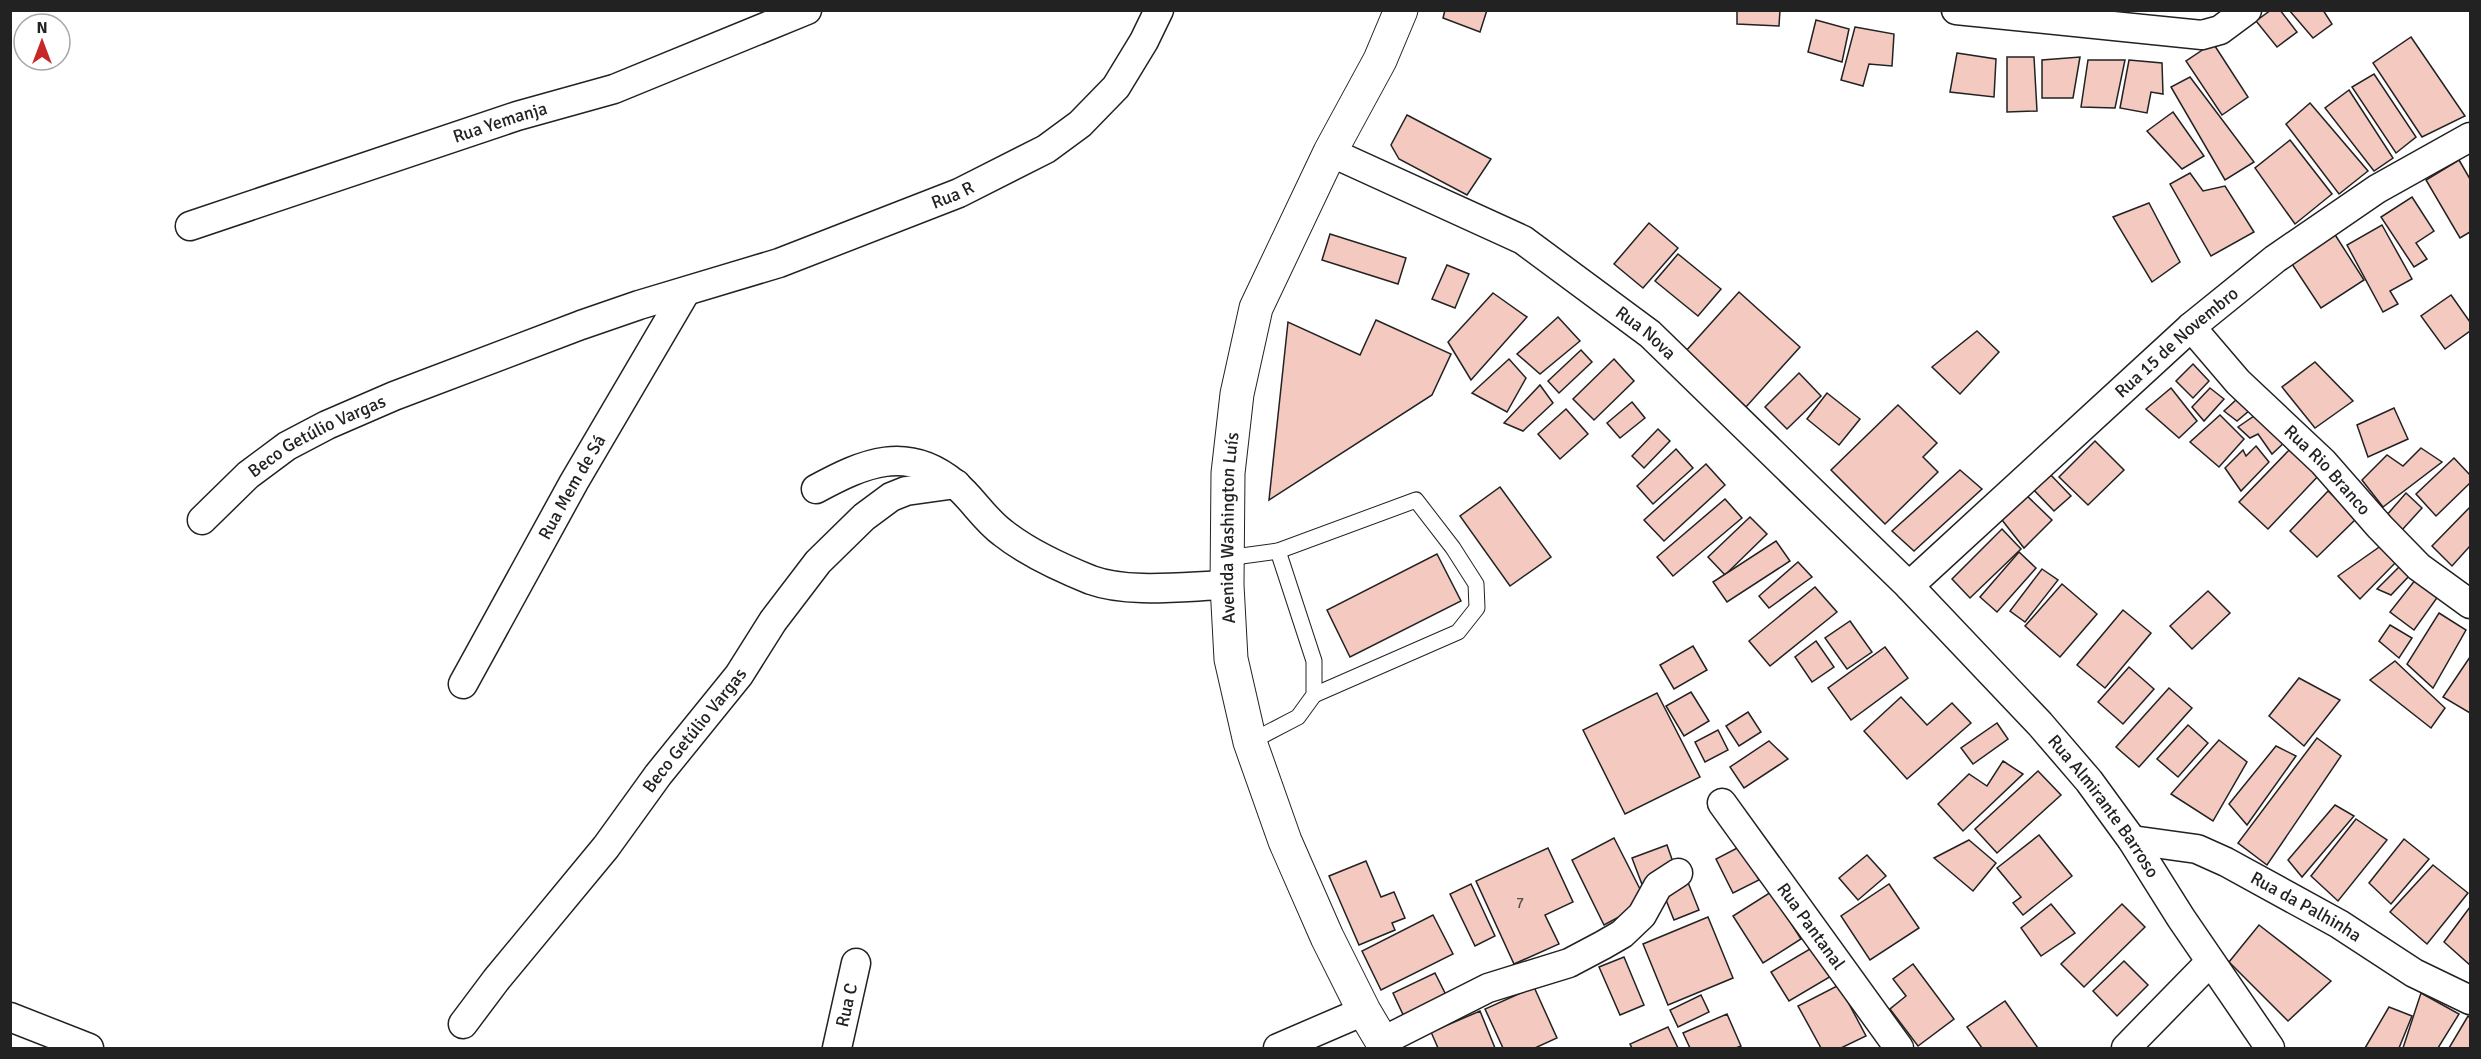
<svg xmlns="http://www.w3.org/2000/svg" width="2481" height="1059" font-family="Signika,sans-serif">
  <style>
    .building { fill: #f3c9c0; stroke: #222; stroke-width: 1.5 }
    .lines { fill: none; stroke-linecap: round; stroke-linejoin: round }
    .service-casing { stroke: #222; stroke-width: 17 }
    .minor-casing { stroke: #222; stroke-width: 31 }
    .secondary-casing { stroke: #222; stroke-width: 35 }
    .service { stroke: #fff; stroke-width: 15 }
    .minor { stroke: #fff; stroke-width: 28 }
    .secondary { stroke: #fff; stroke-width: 33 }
    .labels { text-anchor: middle; stroke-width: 4.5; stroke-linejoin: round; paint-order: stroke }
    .number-label { font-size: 15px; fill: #564c4a }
    .street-label { font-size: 18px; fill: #222; stroke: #fff }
  </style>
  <rect width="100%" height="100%" fill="#fff"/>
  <g class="building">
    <polygon points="1445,10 1487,10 1480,32 1443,18"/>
    <polygon points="1737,10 1780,10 1779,26 1737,24"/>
    <polygon points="2271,10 2280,10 2297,32 2277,47 2256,21"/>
    <polygon points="2289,10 2323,10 2332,24 2313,38"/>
    <polygon points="1816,20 1849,29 1842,62 1808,52"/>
    <polygon points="1855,27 1894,34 1892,66 1869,64 1863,86 1841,80"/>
    <polygon points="2411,37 2465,116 2422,137 2373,63"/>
    <polygon points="2213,43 2248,97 2222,115 2186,61"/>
    <polygon points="1957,53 1996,59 1994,97 1950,92"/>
    <polygon points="2007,57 2034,57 2037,111 2007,112"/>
    <polygon points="2080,57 2073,98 2042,98 2042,60"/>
    <polygon points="2088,60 2125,60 2115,108 2081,107"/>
    <polygon points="2129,60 2162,63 2163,94 2151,92 2147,113 2120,108"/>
    <polygon points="2374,74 2416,137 2396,153 2352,87"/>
    <polygon points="2190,77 2254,162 2225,180 2171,87"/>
    <polygon points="2349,90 2393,158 2374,171 2325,108"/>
    <polygon points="2310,103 2368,171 2339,194 2286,124"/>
    <polygon points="2173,112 2204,156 2182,169 2147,131"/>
    <polygon points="1407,115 1491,159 1467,195 1399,159 1391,145"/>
    <polygon points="2290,140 2332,194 2295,224 2255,168"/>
    <polygon points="2459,160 2470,179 2470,232 2460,238 2426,180"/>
    <polygon points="2190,173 2203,191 2225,186 2254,232 2211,256 2170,184"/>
    <polygon points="2412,197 2434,231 2416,243 2427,259 2414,267 2381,217"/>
    <polygon points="2149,203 2180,262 2152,282 2113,217"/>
    <polygon points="1649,223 1678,248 1643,288 1614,264"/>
    <polygon points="2382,225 2412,279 2390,291 2398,304 2383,312 2347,245"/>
    <polygon points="2332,230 2364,280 2321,308 2288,258"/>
    <polygon points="1330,234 1406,258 1398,284 1322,260"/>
    <polygon points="1678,254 1721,289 1698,316 1655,281"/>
    <polygon points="1447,265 1469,274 1455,308 1432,299"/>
    <polygon points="1739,292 1800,347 1746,407 1685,352"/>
    <polygon points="1493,293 1527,317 1471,380 1448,342"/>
    <polygon points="2451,295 2470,322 2470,331 2445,349 2421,316"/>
    <polygon points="1558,317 1580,341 1540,374 1517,354"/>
    <polygon points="1376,320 1451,354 1432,395 1269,500 1288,322 1360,355"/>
    <polygon points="1977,331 1999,352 1960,394 1932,367"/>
    <polygon points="1581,350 1592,362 1559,393 1548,381"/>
    <polygon points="1509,359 1526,378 1507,412 1472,393"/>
    <polygon points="1614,359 1634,381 1594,420 1573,399"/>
    <polygon points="2315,362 2353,401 2315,428 2282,387"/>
    <polygon points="2193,364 2209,381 2193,398 2176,381"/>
    <polygon points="1799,373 1821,396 1787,429 1765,407"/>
    <polygon points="1540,385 1553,403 1523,431 1504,423"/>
    <polygon points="2171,388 2197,421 2179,438 2146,409"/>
    <polygon points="2210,388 2224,399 2204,421 2192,407"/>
    <polygon points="1827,393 1860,419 1839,445 1807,419"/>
    <polygon points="2236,400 2250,410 2237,421 2224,411"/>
    <polygon points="1632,402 1645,418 1620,438 1607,423"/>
    <polygon points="1898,405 1937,443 1923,457 1938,472 1885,524 1831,470"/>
    <polygon points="2394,408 2408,439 2368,457 2357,425"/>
    <polygon points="1566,409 1588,434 1560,459 1538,434"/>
    <polygon points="2257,414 2287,440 2272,454 2258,434 2250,438 2238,427"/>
    <polygon points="2220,415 2244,439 2219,467 2190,442"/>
    <polygon points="1658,429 1670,441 1644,468 1632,456"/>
    <polygon points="2095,441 2124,470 2088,505 2059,477"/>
    <polygon points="2256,446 2269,462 2241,491 2225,468 2243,450 2246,456"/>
    <polygon points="2293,446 2321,473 2268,529 2239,502"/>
    <polygon points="2421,448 2442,462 2383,507 2362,480 2387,455 2403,466"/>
    <polygon points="1676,449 1693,468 1653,504 1637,486"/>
    <polygon points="2454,458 2470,475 2470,483 2436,516 2416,494"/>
    <polygon points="1706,464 1725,485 1664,541 1644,520"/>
    <polygon points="1960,470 1982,489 1914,551 1892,531"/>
    <polygon points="2047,471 2071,496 2054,511 2031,487"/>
    <polygon points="1500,487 1551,557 1510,586 1460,516"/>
    <polygon points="2328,491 2357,518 2317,557 2290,531"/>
    <polygon points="2024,493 2052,520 2024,548 2002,520"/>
    <polygon points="2406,493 2422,508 2402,530 2386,516"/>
    <polygon points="1725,499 1742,518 1673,576 1657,557"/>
    <polygon points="2470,507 2470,546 2452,566 2432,546"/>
    <polygon points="1750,517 1767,534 1725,575 1708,557"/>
    <polygon points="2002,529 2021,549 1970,598 1952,579"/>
    <polygon points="1776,541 1790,561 1727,602 1713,582"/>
    <polygon points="2385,543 2398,560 2360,599 2338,576"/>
    <polygon points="2019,552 2036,568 1997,612 1980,597"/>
    <polygon points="1437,554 1461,601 1350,657 1327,610"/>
    <polygon points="1798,562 1812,577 1769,608 1759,596"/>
    <polygon points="2400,566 2410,575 2391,595 2377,589"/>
    <polygon points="2042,569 2058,580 2025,622 2010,611"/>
    <polygon points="2416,579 2439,595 2414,630 2390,612"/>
    <polygon points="2062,584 2097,614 2060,657 2025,626"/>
    <polygon points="1815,587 1837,612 1770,666 1749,641"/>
    <polygon points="2208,591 2230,613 2192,649 2170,626"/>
    <polygon points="2123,610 2151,633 2105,688 2077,665"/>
    <polygon points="2439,613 2466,630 2433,688 2407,664"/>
    <polygon points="1850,621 1872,652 1847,669 1825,638"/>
    <polygon points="2390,625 2412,638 2399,658 2379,641"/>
    <polygon points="1816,641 1834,667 1812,682 1795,657"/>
    <polygon points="1693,646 1707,670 1674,689 1660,665"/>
    <polygon points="1885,647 1908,678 1851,720 1828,688"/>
    <polygon points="2470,657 2470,713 2443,697"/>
    <polygon points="2395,661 2445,708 2431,728 2370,680"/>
    <polygon points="2129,667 2154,689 2123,724 2098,702"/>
    <polygon points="2299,678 2340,700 2304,746 2269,716"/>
    <polygon points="2169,688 2192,708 2139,767 2116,747"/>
    <polygon points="1691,692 1709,721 1684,736 1666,706"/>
    <polygon points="1657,693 1700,777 1625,814 1583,730"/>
    <polygon points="1901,697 1927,725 1952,703 1971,723 1907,779 1864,731"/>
    <polygon points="1748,712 1761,732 1739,746 1726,726"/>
    <polygon points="1997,723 2008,739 1973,764 1961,748"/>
    <polygon points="2188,725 2208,743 2178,777 2157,759"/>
    <polygon points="1718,730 1728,750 1705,762 1695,742"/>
    <polygon points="2317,738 2341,756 2267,865 2238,843"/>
    <polygon points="2219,740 2247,762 2213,821 2171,794"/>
    <polygon points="1769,741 1788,759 1744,788 1730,767"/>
    <polygon points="2276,746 2296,756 2247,825 2229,804"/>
    <polygon points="2003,761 2023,774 1963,831 1938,804 1969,774 1987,786"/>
    <polygon points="2038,771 2061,795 1997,853 1975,829"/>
    <polygon points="2335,805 2354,816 2302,877 2288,860"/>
    <polygon points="2356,819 2387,840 2338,901 2311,876"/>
    <polygon points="2039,835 2072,876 2023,915 2013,903 2021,897 1997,868"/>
    <polygon points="1614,838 1641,891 1632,910 1604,925 1572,860"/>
    <polygon points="2404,839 2429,859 2391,904 2369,883"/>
    <polygon points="1969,840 1996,863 1973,891 1934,858"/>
    <polygon points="1667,845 1674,865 1643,887 1632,858"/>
    <polygon points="1741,846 1759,880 1733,893 1716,859"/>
    <polygon points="1548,848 1573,902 1545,915 1559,944 1514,964 1476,881"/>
    <polygon points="1867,855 1886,876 1858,900 1839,878"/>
    <polygon points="1366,861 1381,897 1394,892 1405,918 1392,923 1395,930 1359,945 1329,876"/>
    <polygon points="2433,865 2468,893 2427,944 2390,912"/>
    <polygon points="1687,880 1699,910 1674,920 1662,890"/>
    <polygon points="1471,884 1495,936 1475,946 1450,894"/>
    <polygon points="1889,884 1919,928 1870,960 1841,916"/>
    <polygon points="1771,892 1801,939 1763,963 1733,916"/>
    <polygon points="2051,904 2075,933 2041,956 2021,928"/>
    <polygon points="2122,904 2145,927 2084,987 2061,964"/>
    <polygon points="2470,907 2470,965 2444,942"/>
    <polygon points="1433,915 1453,954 1381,990 1362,951"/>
    <polygon points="1708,917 1733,978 1668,1005 1643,944"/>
    <polygon points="2259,925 2331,981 2288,1021 2229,962"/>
    <polygon points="1815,946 1833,975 1789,1001 1771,972"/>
    <polygon points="1624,957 1644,1005 1620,1015 1599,967"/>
    <polygon points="2124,961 2148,985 2117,1016 2093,991"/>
    <polygon points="1913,964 1954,1019 1918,1046 1890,1009 1906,996 1893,979"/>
    <polygon points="1435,973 1449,1001 1406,1021 1393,993"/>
    <polygon points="1839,985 1866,1036 1841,1048 1821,1048 1798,1006"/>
    <polygon points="1534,987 1557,1038 1535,1048 1503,1048 1485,1009"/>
    <polygon points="2421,993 2459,1014 2438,1048 2403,1048"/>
    <polygon points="1701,995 1709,1012 1678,1027 1670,1010"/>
    <polygon points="2005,1001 2038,1048 1982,1048 1967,1027"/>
    <polygon points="2389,1007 2412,1016 2399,1048 2365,1048"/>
    <polygon points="1480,1011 1495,1048 1438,1048 1431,1032"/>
    <polygon points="1727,1014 1741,1046 1736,1048 1690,1048 1683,1033"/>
    <polygon points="2468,1016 2470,1018 2470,1048 2449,1048"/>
    <polygon points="1668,1027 1678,1048 1632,1048 1630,1044"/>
  </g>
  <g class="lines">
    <g class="service-casing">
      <g id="service">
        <polyline points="1227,558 1278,551 1416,500 1453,548 1476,584 1477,608 1458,632 1314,695"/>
        <polyline points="1250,742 1298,717 1314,695 1314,661 1278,551"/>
      </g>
    </g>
    <g class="minor-casing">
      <g id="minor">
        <polyline points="1956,10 2202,35 2220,30 2247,10"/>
        <path id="s1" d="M1330 152 1523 240 1650 334 1909 586 2040 724 2089 781 2132 840 2181 918 2270 1048"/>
        <path id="s2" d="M190 226 517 116 614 89 807 10"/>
        <path id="s3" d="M2191 327 2238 382 2323 462 2380 527 2419 567 2470 604"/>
        <path d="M816 489C864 463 907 444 955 484 972 498 984 519 1003 533 1028 553 1061 568 1091 580 1130 594 1186 586 1227 585"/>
        <path id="s4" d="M202 520 248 475 287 446 327 425 394 396 581 325 639 305 779 263 959 193 1046 149 1080 124 1116 87 1144 41 1159 10"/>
        <path id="s5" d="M1909 586 2191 327 2275 259 2377 189 2470 137"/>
        <path id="s6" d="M463 684 574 482 685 293"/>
        <path id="s7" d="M1722 803 1899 1048"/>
        <path id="s8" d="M2132 840 2197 849 2226 862 2339 924 2414 973 2470 1000"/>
        <polyline points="10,1017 89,1048"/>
        <path id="s9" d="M463 1024 496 980 606 847 658 775 739 675 773 621 818 562 864 517 891 497 906 491 956 484"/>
        <polyline points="1383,1041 1488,988 1569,963 1603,945 1622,934 1642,915 1658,886 1678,873"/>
        <path id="s10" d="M837 1048 856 963"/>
        <polyline points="1278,1048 1364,1011"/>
        <polyline points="2126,1048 2210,962"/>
      </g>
    </g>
    <g class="secondary-casing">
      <g id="secondary">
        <path id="s11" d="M1386 1048 1364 1011 1327 937 1285 841 1250 742 1231 659 1227 585 1228 473 1237 394 1256 308 1330 152 1380 60 1401 10"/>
      </g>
    </g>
    <use href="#service" class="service"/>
    <use href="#minor" class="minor"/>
    <use href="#secondary" class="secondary"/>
  </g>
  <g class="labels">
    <g class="number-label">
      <text x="1520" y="908">7</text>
    </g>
    <g class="street-label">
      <text dy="6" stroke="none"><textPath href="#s2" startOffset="327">Rua Yemanja</textPath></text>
      <text dy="6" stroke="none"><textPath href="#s4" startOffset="825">Rua R</textPath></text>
      <text dy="6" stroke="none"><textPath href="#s1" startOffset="366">Rua Nova</textPath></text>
      <text dy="6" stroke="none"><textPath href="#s5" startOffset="362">Rua 15 de Novembro</textPath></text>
      <text dy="6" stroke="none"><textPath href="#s4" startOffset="144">Beco Getúlio Vargas</textPath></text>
      <text dy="6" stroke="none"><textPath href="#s3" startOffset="198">Rua Rio Branco</textPath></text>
      <text dy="6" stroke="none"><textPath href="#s6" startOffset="225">Rua Mem de Sá</textPath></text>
      <text dy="6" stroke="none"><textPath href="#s11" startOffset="552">Avenida Washington Luís</textPath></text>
      <text dy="6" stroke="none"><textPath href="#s9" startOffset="374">Beco Getúlio Vargas</textPath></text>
      <text dy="6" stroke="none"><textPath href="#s1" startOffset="1026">Rua Almirante Barroso</textPath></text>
      <text dy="6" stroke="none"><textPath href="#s8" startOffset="189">Rua da Palhinha</textPath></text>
      <text dy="6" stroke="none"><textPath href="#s7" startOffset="152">Rua Pantanal</textPath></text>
      <text dy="6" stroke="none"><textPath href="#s10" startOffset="44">Rua C</textPath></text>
    </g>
  </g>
  <rect width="2481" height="1059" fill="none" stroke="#222222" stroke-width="24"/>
  <g transform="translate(42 42)"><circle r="28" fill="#ffffff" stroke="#a7a7a7" stroke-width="1.5"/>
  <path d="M0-4.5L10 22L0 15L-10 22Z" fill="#c62828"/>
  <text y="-9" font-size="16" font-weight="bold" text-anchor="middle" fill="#222222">N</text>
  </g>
</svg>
